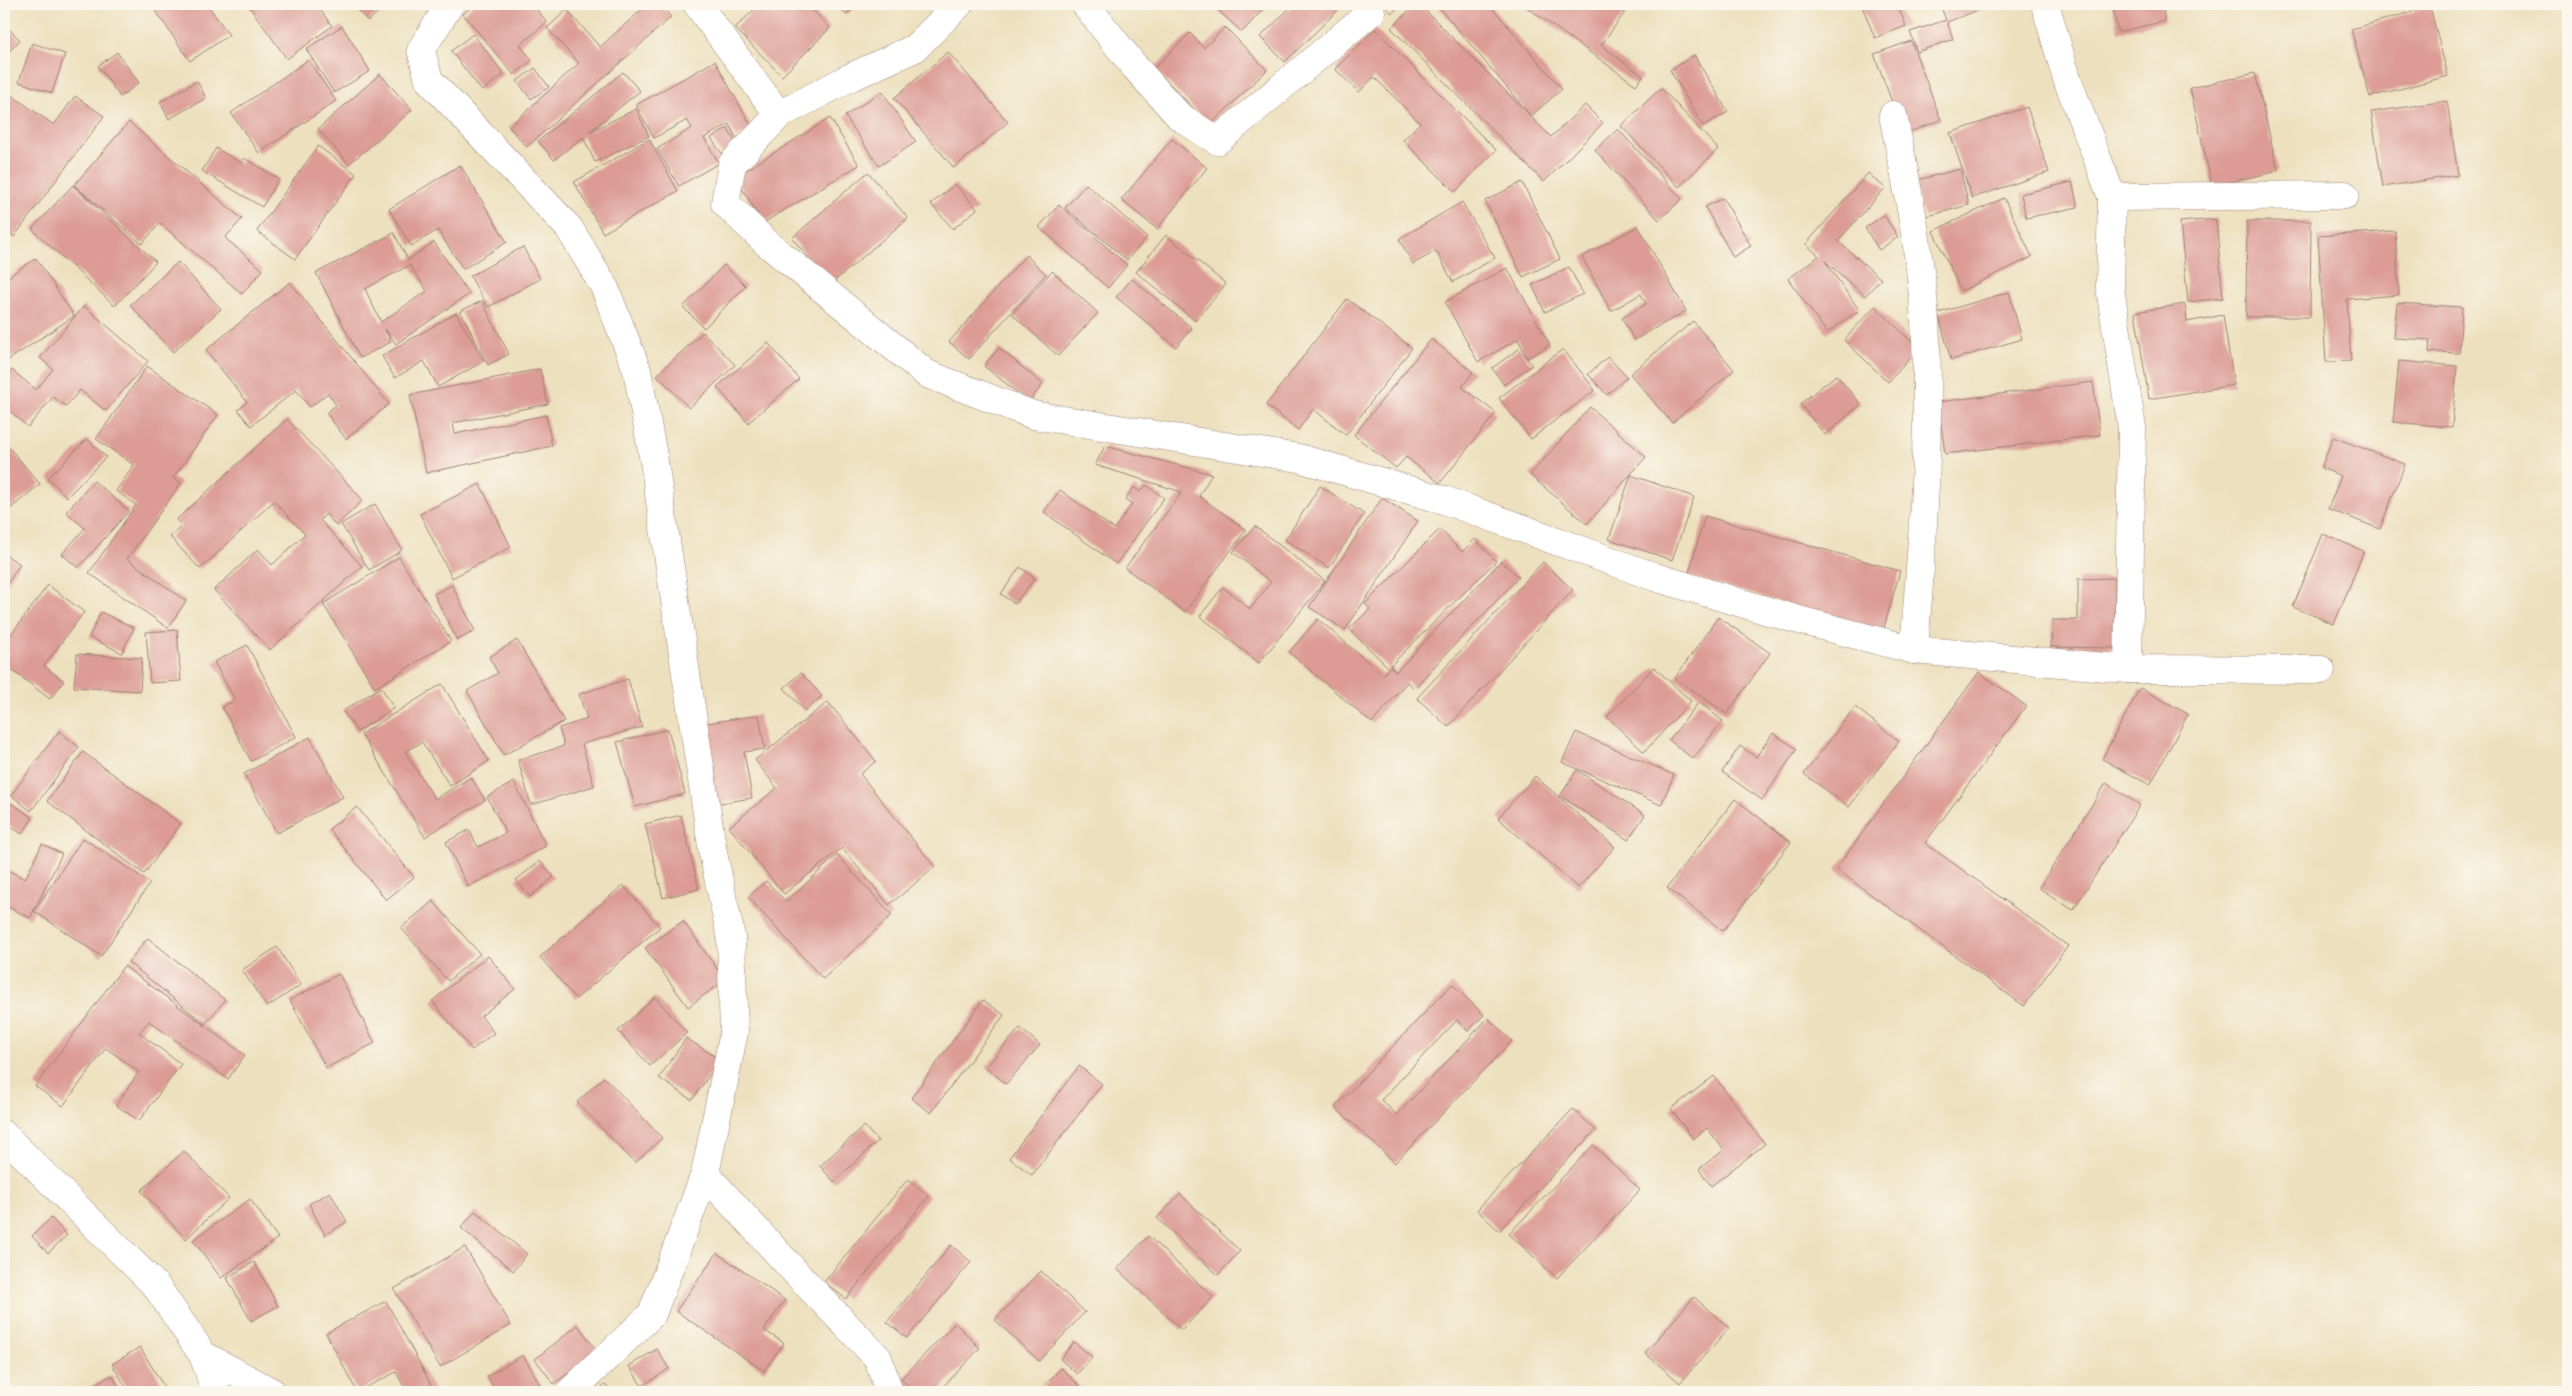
<svg xmlns="http://www.w3.org/2000/svg" width="2572" height="1396" font-family="'Sorts Mill Goudy',serif">
  <style>
    .building { fill: #dc9c95; fill-rule: evenodd }
    .lines { fill: none; stroke-linecap: round; stroke-linejoin: round }
    .street-casing { stroke: #9c8074; stroke-width: 29 }
    .street { stroke: #fff; stroke-width: 28 }
  </style>
  <rect width="100%" height="100%" fill="#fbf7ec"/>
  <filter id="ink" filterUnits="userSpaceOnUse"><feTurbulence type="fractalNoise" baseFrequency=".02" numOctaves="2"/><feDisplacementMap in="SourceGraphic" scale="10" xChannelSelector="R" yChannelSelector="G"/><feConvolveMatrix kernelMatrix="1 2 1 2 8 2 1 2 1" color-interpolation-filters="sRGB"/></filter>
  <filter id="wash" filterUnits="userSpaceOnUse"><feTurbulence type="fractalNoise" baseFrequency=".0096" numOctaves="4" result="noise"/><feDisplacementMap in="SourceGraphic" scale="20" xChannelSelector="R" yChannelSelector="G"/><feGaussianBlur stdDeviation="1.12" result="paint"/><feColorMatrix in="noise" values="0 0 0 0 0 0 0 0 0 0 0 0 0 0 0 0 0 1.4 0 .05"/><feComposite in="paint" operator="in"/></filter>
  <g filter="url(#wash)">
    <rect width="100%" height="100%" fill="#ede0be"/>
    <g id="blocks">
      <g class="building">
        <polygon points="164,4 207,4 229,35 190,61 155,10"/>
        <polygon points="251,4 316,4 332,26 287,59 249,6"/>
        <polygon points="352,4 387,4 368,21"/>
        <polygon points="474,4 532,4 547,22 520,45 532,60 514,75 463,14"/>
        <polygon points="648,4 659,4 671,17 527,147 509,127 579,63 547,28 567,10 600,47"/>
        <polygon points="760,4 807,4 830,28 782,76 735,28"/>
        <polygon points="836,4 859,4 846,15"/>
        <polygon points="1211,4 1268,4 1242,32"/>
        <polygon points="1294,4 1344,4 1285,62 1260,37"/>
        <polygon points="1383,4 1402,4 1392,13"/>
        <polygon points="1416,4 1419,4 1551,137 1585,105 1603,123 1544,182 1391,28"/>
        <polygon points="1436,4 1489,4 1562,89 1531,116"/>
        <polygon points="1522,4 1631,4 1601,45 1643,76 1636,85"/>
        <polygon points="1861,4 1897,4 1906,26 1875,38"/>
        <polygon points="1940,4 1994,4 1947,22 1953,39 1917,52 1910,32 1946,20"/>
        <polygon points="2112,4 2162,4 2165,21 2118,32"/>
        <polygon points="2430,7 2448,76 2370,97 2351,29"/>
        <polygon points="4,24 20,40 4,57"/>
        <polygon points="342,26 370,71 334,93 306,49"/>
        <polygon points="1225,27 1267,70 1210,125 1154,68 1190,33 1204,48"/>
        <polygon points="1375,29 1496,150 1455,192 1403,140 1420,123 1374,77 1359,92 1335,69"/>
        <polygon points="473,34 504,74 482,91 451,51"/>
        <polygon points="1911,41 1941,120 1904,134 1874,54"/>
        <polygon points="32,43 65,54 52,93 19,82"/>
        <polygon points="117,52 139,83 120,97 98,66"/>
        <polygon points="948,52 1008,122 954,168 894,98"/>
        <polygon points="1694,55 1728,112 1703,126 1670,70"/>
        <polygon points="308,60 336,101 259,153 231,113"/>
        <polygon points="715,61 753,129 736,138 729,124 704,138 719,163 679,186 657,149 692,128 687,120 654,138 636,105"/>
        <polygon points="535,68 549,87 531,99 517,81"/>
        <polygon points="623,72 640,91 589,132 636,109 649,136 595,162 583,137 554,160 538,141"/>
        <polygon points="2255,73 2278,171 2212,186 2190,88"/>
        <polygon points="380,74 412,110 349,164 318,129"/>
        <polygon points="197,81 206,98 169,119 160,102"/>
        <polygon points="1661,88 1718,149 1679,187 1621,126"/>
        <polygon points="4,90 54,125 75,96 104,116 14,237 4,229"/>
        <polygon points="882,91 916,142 879,166 845,116"/>
        <polygon points="2447,101 2458,175 2383,187 2371,112"/>
        <polygon points="2027,107 2049,172 1972,198 1950,133"/>
        <polygon points="830,118 859,165 763,223 735,177"/>
        <polygon points="129,122 242,219 225,238 263,270 242,294 160,223 142,244 74,185"/>
        <polygon points="727,128 739,148 724,157 711,138"/>
        <polygon points="1618,129 1682,199 1659,220 1595,150"/>
        <polygon points="649,139 678,191 603,233 574,182"/>
        <polygon points="1172,139 1207,168 1157,229 1121,200"/>
        <polygon points="318,146 356,174 295,259 257,231"/>
        <polygon points="216,148 241,163 244,158 279,179 262,207 202,171"/>
        <polygon points="460,165 507,242 463,269 438,230 411,246 389,209"/>
        <polygon points="1960,169 1969,205 1924,217 1914,181"/>
        <polygon points="868,172 908,218 831,284 792,238"/>
        <polygon points="1868,173 1885,188 1838,241 1881,279 1865,296 1825,261 1859,310 1827,333 1788,279 1819,256 1806,244"/>
        <polygon points="1522,182 1560,259 1523,277 1485,201"/>
        <polygon points="2072,182 2078,207 2026,218 2021,194"/>
        <polygon points="955,184 977,209 953,229 931,204"/>
        <polygon points="1086,184 1147,237 1127,260 1065,208"/>
        <polygon points="73,185 156,262 115,306 32,229"/>
        <polygon points="1723,198 1751,246 1733,257 1705,207"/>
        <polygon points="2004,198 2032,257 1961,291 1933,231"/>
        <polygon points="1462,202 1495,258 1453,282 1436,251 1413,264 1399,239"/>
        <polygon points="1059,205 1127,265 1108,288 1039,227"/>
        <polygon points="1884,215 1898,237 1879,250 1865,228"/>
        <polygon points="2216,219 2223,298 2188,302 2180,222"/>
        <polygon points="2247,221 2311,221 2310,317 2246,317"/>
        <polygon points="1638,226 1686,311 1634,340 1622,318 1646,304 1641,294 1611,311 1582,257"/>
        <polygon points="2395,231 2399,295 2347,299 2351,361 2326,362 2318,236"/>
        <path d="M394 233 408 260 434 242 469 294 396 344 385 329 391 342 360 358 316 273ZM410 265 427 291 381 322 365 289Z"/>
        <polygon points="1166,235 1226,284 1195,321 1136,272"/>
        <polygon points="523,247 540,279 488,307 470,276"/>
        <polygon points="1026,255 1046,274 969,359 949,342"/>
        <polygon points="36,258 74,316 4,363 4,280"/>
        <polygon points="178,262 221,309 173,352 130,305"/>
        <polygon points="724,265 746,286 704,328 683,307"/>
        <polygon points="1569,267 1583,294 1545,312 1532,285"/>
        <polygon points="1507,268 1550,345 1527,358 1518,339 1478,362 1445,302"/>
        <polygon points="1052,271 1098,313 1058,356 1012,314"/>
        <polygon points="1132,279 1192,328 1176,347 1116,297"/>
        <polygon points="290,282 389,404 346,439 326,413 336,405 328,393 310,407 296,390 251,426 238,410 247,402 206,350"/>
        <polygon points="2009,292 2022,339 1951,360 1938,313"/>
        <polygon points="1347,299 1412,348 1346,435 1313,409 1298,430 1266,405"/>
        <polygon points="482,301 509,354 488,365 460,311"/>
        <polygon points="2397,303 2462,307 2459,353 2429,352 2430,340 2394,338"/>
        <polygon points="2185,304 2187,322 2223,315 2234,385 2149,399 2135,312"/>
        <polygon points="84,306 148,361 106,411 80,390 66,406 53,397 28,427 4,406 4,380 12,370 36,390 53,369 40,358"/>
        <polygon points="1875,306 1919,349 1888,382 1844,340"/>
        <polygon points="456,313 484,361 438,387 424,361 395,378 382,356"/>
        <polygon points="1693,321 1734,370 1672,423 1630,374"/>
        <polygon points="703,332 735,365 689,408 657,375"/>
        <polygon points="1431,339 1473,372 1462,387 1496,413 1440,483 1406,457 1396,468 1354,435"/>
        <polygon points="768,343 799,379 748,423 717,387"/>
        <polygon points="999,348 1043,384 1029,402 984,366"/>
        <polygon points="1519,349 1532,365 1504,385 1492,368"/>
        <polygon points="1563,349 1595,390 1531,439 1499,398"/>
        <polygon points="1608,357 1627,377 1607,395 1588,374"/>
        <polygon points="2399,361 2457,366 2452,427 2393,422"/>
        <polygon points="147,366 218,415 173,478 181,483 127,559 186,601 168,628 89,573 136,505 116,491 134,465 96,439"/>
        <polygon points="540,369 548,404 453,423 455,434 546,415 552,446 426,473 410,395"/>
        <polygon points="1836,375 1861,404 1825,435 1800,404"/>
        <polygon points="2093,382 2100,435 1945,454 1938,402"/>
        <polygon points="1590,407 1646,457 1587,524 1530,475"/>
        <polygon points="287,419 363,500 336,526 326,514 320,520 362,566 270,650 214,590 258,549 272,565 305,534 274,501 200,569 170,537 182,526 176,520"/>
        <polygon points="2333,437 2405,464 2380,529 2328,509 2341,476 2321,468"/>
        <polygon points="87,439 106,457 67,497 48,478"/>
        <polygon points="7,445 40,484 4,514 4,448"/>
        <polygon points="1105,446 1212,474 1199,496 1246,530 1185,612 1125,568 1182,492 1095,465"/>
        <polygon points="1631,475 1694,497 1672,560 1609,539"/>
        <polygon points="94,481 129,511 78,568 62,554 85,528 66,512"/>
        <polygon points="480,484 511,547 452,578 420,514"/>
        <polygon points="1146,485 1164,498 1116,564 1044,512 1060,490 1114,529 1132,504 1125,499 1134,487 1140,492"/>
        <polygon points="1320,486 1364,514 1329,568 1285,540"/>
        <polygon points="1382,498 1418,521 1345,630 1309,607"/>
        <polygon points="375,504 402,550 369,570 341,524"/>
        <polygon points="1705,516 1900,571 1883,631 1688,576"/>
        <polygon points="1255,526 1325,581 1259,663 1200,616 1223,587 1250,609 1271,582 1233,552"/>
        <polygon points="1440,529 1462,552 1475,539 1496,561 1390,666 1396,672 1501,561 1519,577 1414,688 1407,682 1372,723 1289,652 1318,619 1383,675 1389,668 1349,629 1370,609 1365,604"/>
        <polygon points="2323,534 2364,551 2334,624 2293,607"/>
        <polygon points="4,554 20,564 4,589"/>
        <polygon points="399,557 451,641 375,688 323,604"/>
        <polygon points="1543,562 1573,590 1448,727 1417,698"/>
        <polygon points="1020,567 1035,578 1015,604 1001,594"/>
        <polygon points="2115,578 2114,648 2051,647 2052,620 2078,620 2078,579"/>
        <polygon points="48,585 84,612 44,666 64,681 50,699 4,664 4,644"/>
        <polygon points="452,585 475,631 457,640 434,594"/>
        <polygon points="101,612 134,628 122,653 89,637"/>
        <polygon points="1718,617 1770,653 1727,714 1675,678"/>
        <polygon points="177,630 181,681 150,683 146,632"/>
        <polygon points="517,640 564,721 504,755 467,691 498,673 489,657"/>
        <polygon points="247,645 296,737 251,761 222,707 235,700 214,662"/>
        <polygon points="77,654 142,658 140,691 74,687"/>
        <polygon points="1654,667 1691,701 1644,752 1607,717"/>
        <polygon points="1979,672 2026,706 1925,843 2068,946 2024,1006 1836,869"/>
        <polygon points="801,673 822,696 805,711 784,688"/>
        <polygon points="628,679 642,727 582,744 594,786 531,805 518,760 564,746 559,728 587,719 579,694"/>
        <polygon points="442,684 489,761 450,786 422,742 405,752 435,799 471,777 485,800 425,837 361,734"/>
        <polygon points="381,687 394,708 357,732 343,711"/>
        <polygon points="2140,688 2188,714 2150,785 2102,759"/>
        <polygon points="828,702 876,761 860,774 935,867 889,905 842,848 784,894 729,827 777,788 755,760"/>
        <polygon points="1699,702 1723,721 1693,759 1669,740"/>
        <polygon points="1855,707 1899,741 1849,807 1804,774"/>
        <polygon points="759,715 765,749 744,752 752,798 714,804 701,724"/>
        <polygon points="668,729 685,794 635,807 617,742"/>
        <polygon points="59,731 79,747 31,811 11,795"/>
        <polygon points="1576,732 1674,775 1661,805 1562,762"/>
        <polygon points="1773,733 1797,749 1762,800 1722,772 1740,746 1756,757"/>
        <polygon points="310,737 343,797 277,833 244,774"/>
        <polygon points="83,752 181,824 144,874 47,801"/>
        <polygon points="1577,770 1645,815 1628,840 1560,796"/>
        <polygon points="1535,776 1615,847 1578,888 1498,818"/>
        <polygon points="514,782 546,846 468,887 446,842 469,830 478,847 506,833 487,797"/>
        <polygon points="2106,783 2140,805 2073,910 2039,888"/>
        <polygon points="4,798 33,818 22,834 7,824 4,828"/>
        <polygon points="1735,799 1791,842 1723,931 1667,888"/>
        <polygon points="357,807 414,877 386,900 329,829"/>
        <polygon points="681,815 699,889 663,898 645,824"/>
        <polygon points="83,838 150,883 101,956 34,911"/>
        <polygon points="42,844 62,854 30,918 4,905 4,868 25,879"/>
        <polygon points="837,855 892,915 823,979 748,897 766,881 786,902"/>
        <polygon points="540,861 554,877 530,897 516,880"/>
        <polygon points="623,885 660,927 576,999 540,957"/>
        <polygon points="433,901 480,954 448,981 401,928"/>
        <polygon points="683,921 725,980 688,1007 645,948"/>
        <polygon points="148,938 225,1000 205,1024 128,962"/>
        <polygon points="277,947 301,985 267,1007 242,970"/>
        <polygon points="488,956 515,989 481,1016 494,1033 472,1050 432,1001"/>
        <polygon points="124,966 245,1055 228,1079 149,1021 139,1033 181,1064 139,1121 116,1105 139,1072 106,1048 63,1106 35,1086"/>
        <polygon points="339,974 375,1043 326,1068 290,1000"/>
        <polygon points="1452,984 1484,1015 1468,1031 1457,1020 1381,1100 1397,1115 1488,1018 1512,1041 1395,1163 1335,1107"/>
        <polygon points="655,997 687,1033 650,1066 618,1031"/>
        <polygon points="983,1000 1004,1015 931,1113 911,1098"/>
        <polygon points="1020,1028 1040,1045 1006,1084 986,1067"/>
        <polygon points="686,1038 720,1060 692,1100 659,1078"/>
        <polygon points="1079,1066 1102,1084 1032,1175 1009,1158"/>
        <polygon points="1714,1076 1765,1144 1711,1186 1699,1169 1724,1150 1707,1128 1693,1139 1671,1109"/>
        <polygon points="604,1077 662,1138 635,1163 577,1102"/>
        <polygon points="1573,1109 1596,1130 1499,1231 1477,1210"/>
        <polygon points="864,1126 878,1141 834,1182 820,1166"/>
        <polygon points="1593,1145 1640,1190 1557,1278 1509,1234"/>
        <polygon points="184,1151 229,1198 186,1239 141,1191"/>
        <polygon points="908,1179 929,1196 846,1299 824,1282"/>
        <polygon points="330,1192 347,1222 325,1235 309,1204"/>
        <polygon points="1180,1194 1240,1251 1218,1275 1157,1218"/>
        <polygon points="250,1199 278,1238 221,1278 193,1240"/>
        <polygon points="475,1211 527,1254 513,1271 461,1228"/>
        <polygon points="51,1218 67,1235 48,1253 32,1236"/>
        <polygon points="1148,1236 1213,1297 1182,1330 1117,1269"/>
        <polygon points="951,1245 971,1262 907,1338 887,1322"/>
        <polygon points="465,1247 511,1325 440,1367 394,1289"/>
        <polygon points="717,1253 785,1300 764,1330 784,1343 764,1371 676,1311"/>
        <polygon points="254,1262 278,1306 251,1321 227,1278"/>
        <polygon points="1041,1271 1085,1312 1039,1361 995,1320"/>
        <polygon points="1694,1297 1729,1328 1680,1383 1645,1353"/>
        <polygon points="386,1301 435,1392 407,1392 396,1372 357,1392 326,1333"/>
        <polygon points="955,1323 980,1348 938,1392 915,1392 901,1379"/>
        <polygon points="578,1325 597,1351 554,1384 535,1359"/>
        <polygon points="1074,1342 1092,1357 1077,1374 1060,1359"/>
        <polygon points="140,1347 167,1392 129,1392 112,1364"/>
        <polygon points="657,1349 669,1369 642,1386 629,1366"/>
        <polygon points="523,1355 542,1388 534,1392 496,1392 487,1376"/>
        <polygon points="1061,1368 1080,1386 1074,1392 1048,1392 1043,1387"/>
        <polygon points="112,1375 121,1392 89,1392 87,1388"/>
        <polygon points="605,1385 612,1392 596,1392"/>
      </g>
    </g>
  </g>
  <g filter="url(#ink)">
    <use href="#blocks" fill-opacity="0" stroke="#9c8074" stroke-width="1"/>
    <g class="lines">
      <g class="street-casing">
        <g id="street">
          <polyline points="450,4 421,50 429,80 569,228 604,286 637,370 654,461 713,853 731,937 734,1032 705,1174 652,1314 570,1392"/>
          <polyline points="697,4 779,115"/>
          <polyline points="959,4 915,48 849,78 779,115 732,164 725,203 769,245 927,374 1033,415 1299,458 1444,500 1655,577 1795,619 1914,650 2128,669 2321,670"/>
          <polyline points="1085,4 1134,66 1179,116 1217,141 1371,12"/>
          <polyline points="2045,4 2067,79 2112,197 2110,288 2132,428 2128,669"/>
          <path d="M1893 115C1908 189 1923 264 1926 340 1930 443 1922 547 1914 650"/>
          <polyline points="2112,197 2345,195"/>
          <polyline points="4,1135 156,1286 203,1355 216,1392"/>
          <polyline points="705,1174 797,1274 878,1358 889,1392"/>
          <polyline points="203,1355 272,1392"/>
        </g>
      </g>
      <use href="#street" class="street"/>
    </g>
  </g>
  <rect width="2572" height="1396" fill="none" stroke="#fbf7ec" stroke-width="20"/>
</svg>
